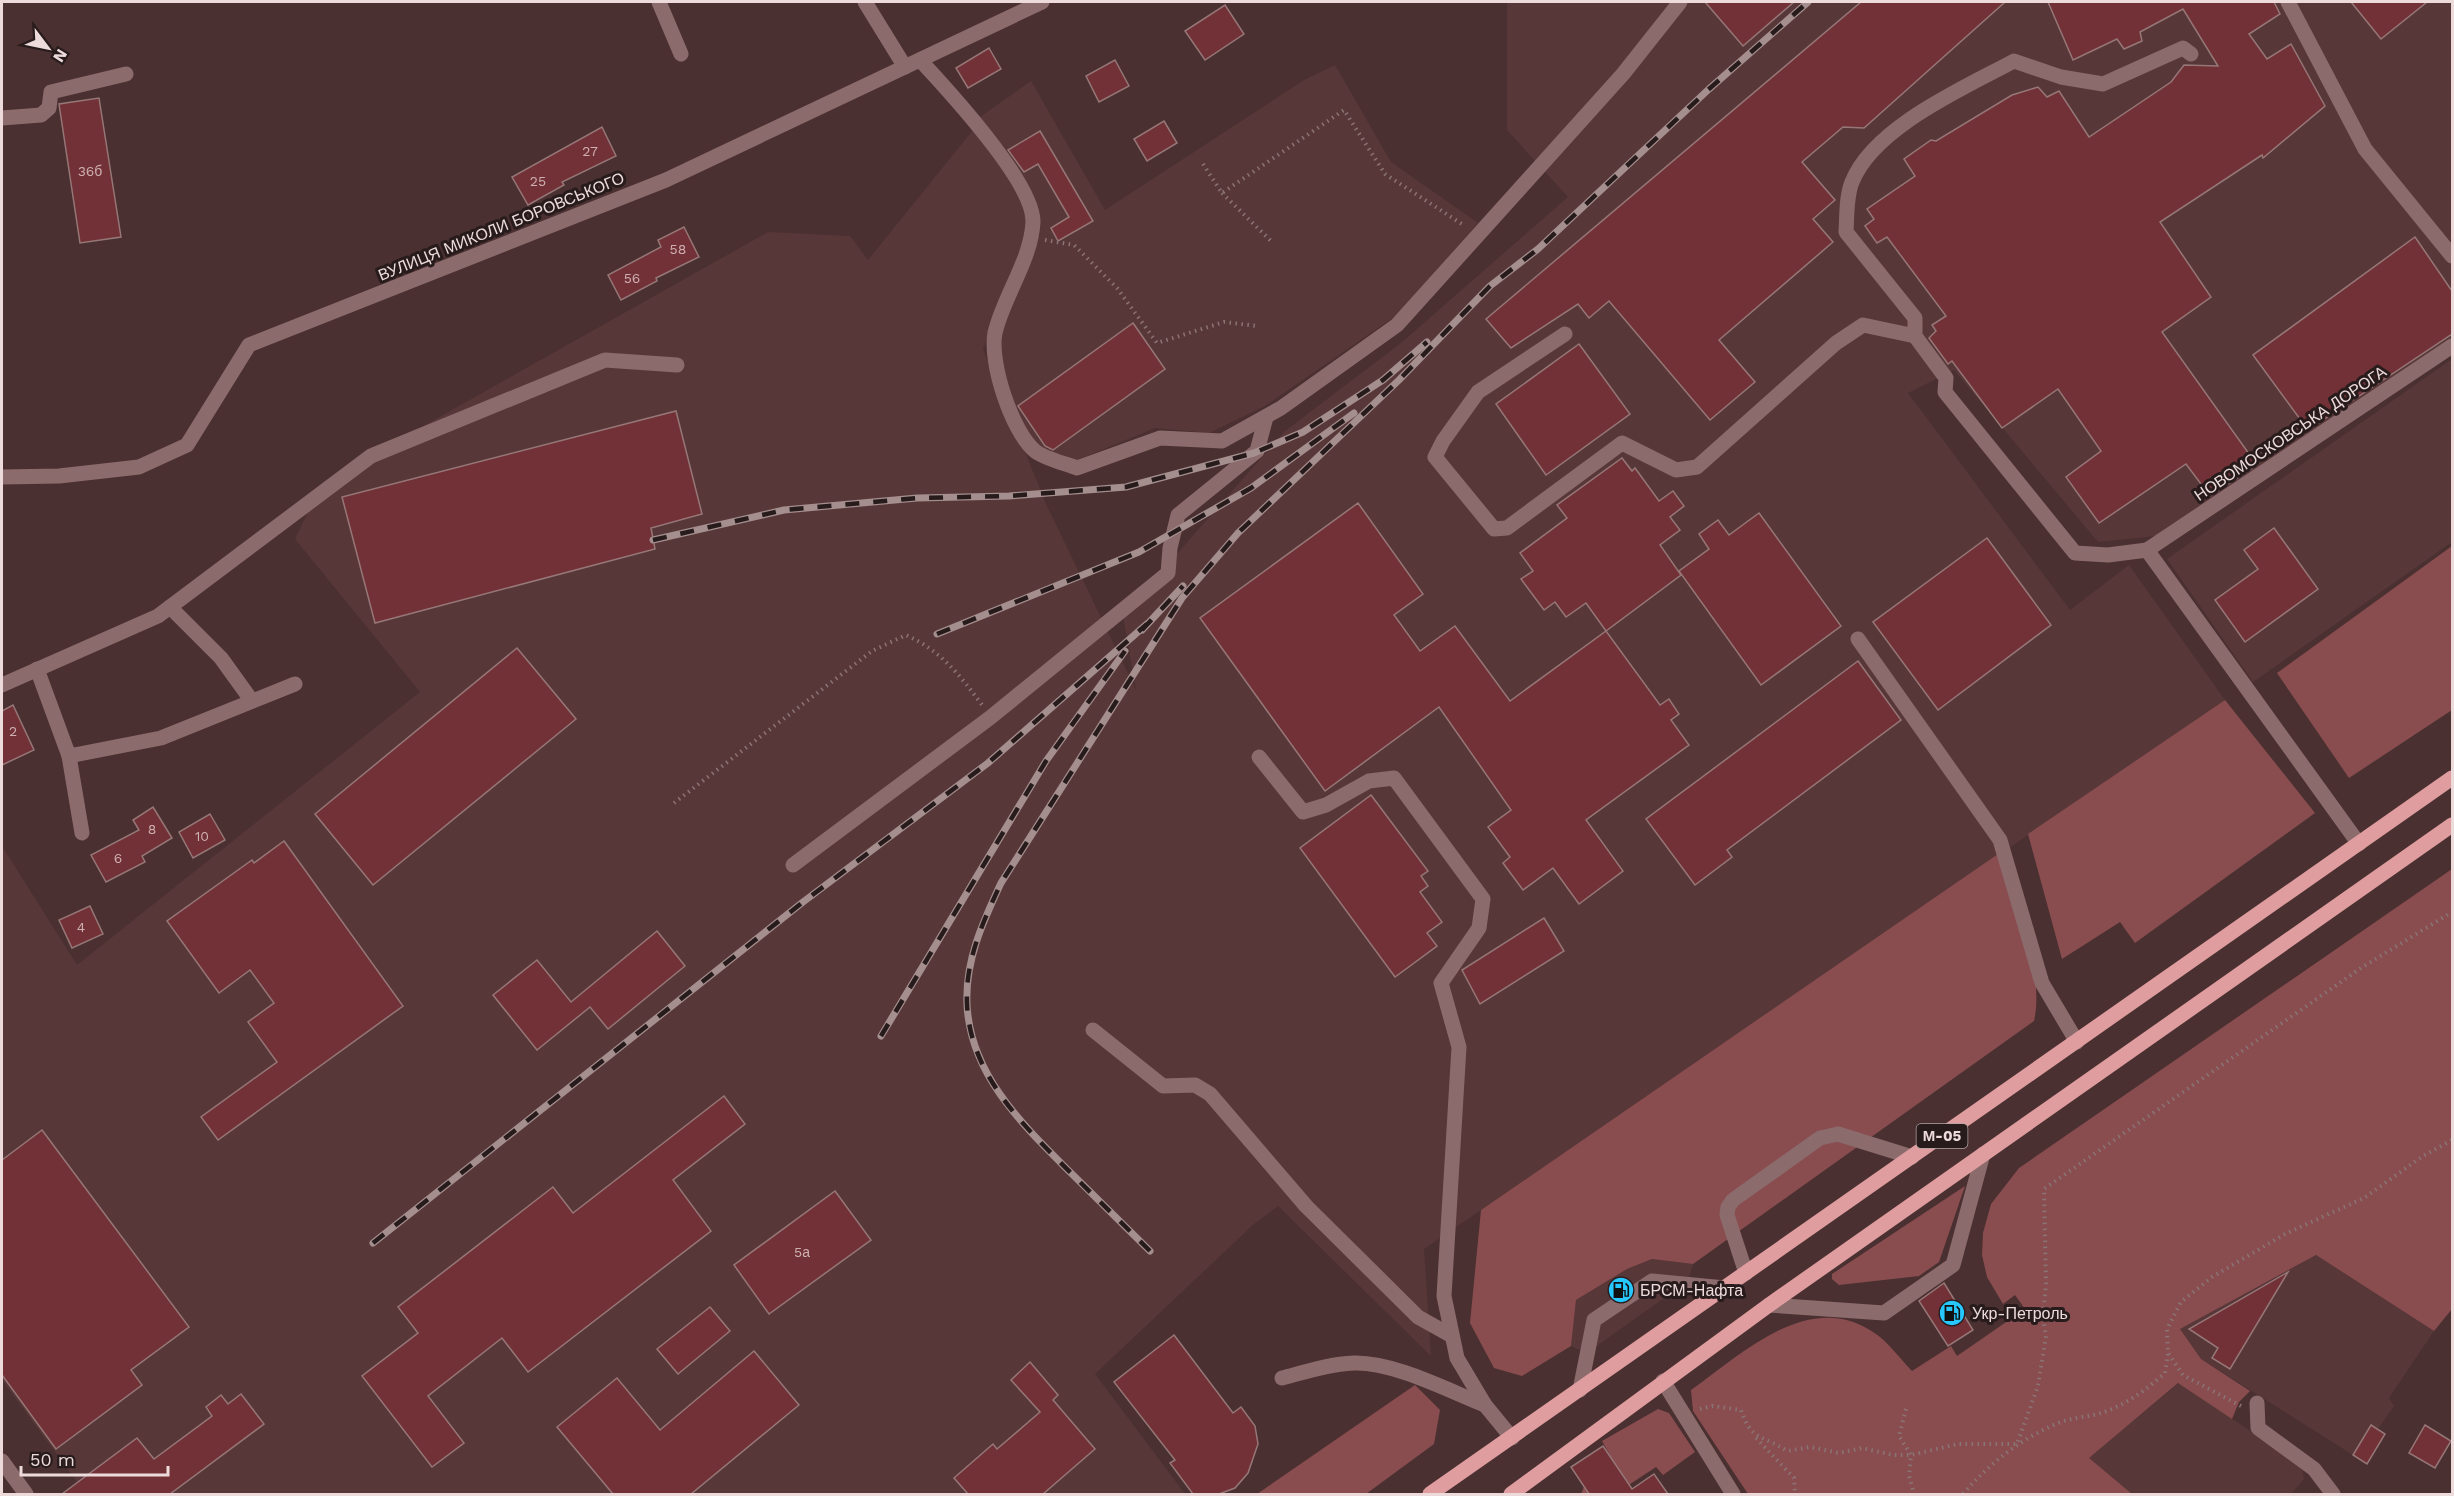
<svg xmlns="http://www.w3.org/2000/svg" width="2454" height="1496" font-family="'Work Sans',sans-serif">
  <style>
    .built { fill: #583738 }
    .green { fill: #894d50 }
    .building { fill: #723136; stroke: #967778; stroke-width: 1.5 }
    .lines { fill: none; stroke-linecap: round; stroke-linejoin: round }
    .path { stroke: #8b7474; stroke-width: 4; stroke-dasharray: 1.5 4.5; stroke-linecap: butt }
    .minor { stroke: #8c6b6c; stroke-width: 15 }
    .major { stroke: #df9d9f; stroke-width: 15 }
    .rail-casing { stroke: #a48e8e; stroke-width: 7 }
    .rail { stroke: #271b1c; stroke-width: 4.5; stroke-dasharray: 14; stroke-linecap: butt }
    .labels { text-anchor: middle; stroke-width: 6; stroke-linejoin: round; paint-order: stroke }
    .number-label { font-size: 14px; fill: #ceb0b2 }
    .shield { fill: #271b1c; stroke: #b2a1a2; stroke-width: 1.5 }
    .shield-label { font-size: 15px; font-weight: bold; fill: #eddbdb }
    .street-label { font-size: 16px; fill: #eddbdb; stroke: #271b1c }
    .poi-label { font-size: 16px; fill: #eddbdb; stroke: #271b1c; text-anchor: start }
  </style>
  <rect width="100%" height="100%" fill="#4a3030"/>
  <g class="built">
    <polygon points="1507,2 2452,2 2452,340 2156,536 2098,542 1954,370 1908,393 2070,610 2129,565 2225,700 1424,1249 1431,1356 1278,1206 1254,1224 1095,1374 1185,1494 86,1494 2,1380 2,846 77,965 420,692 295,539 322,483 768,232 850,236 868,260 977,125 1023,203 1028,226 1014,276 983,349 1047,506 1136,690 1123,615 1285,431 1401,343 1568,197 1507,130"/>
    <polygon points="1335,65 1391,162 1478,223 1397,315 1265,406 1209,433 1155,428 1075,461 1037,448 1023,429 999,361 999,336 1037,220 980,117 1031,81 1105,210 1304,80"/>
    <polygon points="2452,359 2452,542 2253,682 2167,559"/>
    <polygon points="2316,1255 2434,1331 2389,1398 2394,1406 2378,1429 2371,1425 2353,1455 2201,1359 2179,1329"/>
    <polygon points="1652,1259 1693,1264 1688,1281 1591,1350 1577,1349 1571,1346 1576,1300 1627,1269"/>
    <polygon points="2179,1383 2301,1465 2304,1479 2291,1494 2132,1494 2088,1458"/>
  </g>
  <g class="green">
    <polygon points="2452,546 2452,710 2349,778 2277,673"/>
    <polygon points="2225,700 2315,813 2135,943 2120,922 2062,959 2028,834"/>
    <path d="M2001 852C2015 900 2045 973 2034 1021L1693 1264 1652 1259 1627 1269 1576 1300 1571 1346 1522 1376 1494 1368 1470 1323 1481 1210Z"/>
    <path d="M2452 869V1309L2434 1331 2316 1255 2180 1329 2201 1359 2250 1391 2239 1402 2232 1419 2178 1383 2089 1458 2132 1494H1748L1693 1411 1691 1390C1742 1354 1808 1289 1873 1332 1888 1341 1900 1359 1912 1371L1951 1346 1957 1356 2025 1309 2015 1295 2003 1304 1987 1277 1982 1255 1983 1233 1991 1204 2019 1168Z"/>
    <polygon points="1965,1186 1939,1262 1919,1276 1839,1285 1832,1279 1832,1274"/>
    <polygon points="1415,1385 1440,1410 1434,1444 1366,1494 1257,1494"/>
    <polygon points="1658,1409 1669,1413 1695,1452 1663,1475 1656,1467 1615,1494 1581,1494 1584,1487 1616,1466 1602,1441"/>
  </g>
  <g class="building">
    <polygon points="1705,2 1794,2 1743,46"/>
    <polygon points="1861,2 2005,2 1864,128 1843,127 1802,162 1835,200 1813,219 1833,242 1719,340 1755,382 1710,420 1609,301 1589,318 1578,304 1511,348 1486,319"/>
    <polygon points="2048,2 2274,2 2280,14 2249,34 2267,59 2291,44 2325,106 2263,158 2262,155 2160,222 2211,297 2162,332 2257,465 2210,496 2186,464 2099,523 2066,477 2101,451 2058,389 2002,428 1952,361 1948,364 1929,338 1936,331 1932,325 1946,316 1887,237 1877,243 1865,226 1874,219 1867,209 1915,176 1904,159 1931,140 1936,141 2012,95 2038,87 2047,97 2059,91 2089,137 2171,82 2184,65 2218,66 2183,9 2140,32 2142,41 2124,49 2117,39 2073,60"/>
    <polygon points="2351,2 2427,2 2381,39"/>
    <polygon points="1225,5 1244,34 1205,60 1185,31"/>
    <polygon points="989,48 1001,69 968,88 956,68"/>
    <polygon points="1115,60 1129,86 1099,102 1086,76"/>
    <polygon points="99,98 121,237 80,243 59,104"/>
    <polygon points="1164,121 1177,143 1147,161 1134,139"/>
    <polygon points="602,127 616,156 562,182 564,185 528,205 512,177"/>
    <polygon points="1040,131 1093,221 1058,241 1051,228 1069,217 1038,164 1024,172 1008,150"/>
    <polygon points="684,227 699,257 656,278 657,281 621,300 608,275 661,247 658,240"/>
    <polygon points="2415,237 2452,291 2452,334 2308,430 2253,355"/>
    <polygon points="1133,323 1165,369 1053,450 1045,446 1018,406"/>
    <polygon points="1579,344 1630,414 1546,475 1496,404"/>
    <polygon points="676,411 702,514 651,528 655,549 375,623 342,497"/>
    <polygon points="1622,458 1632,471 1635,468 1659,501 1673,491 1684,506 1670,517 1680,530 1660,545 1681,575 1606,631 1586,603 1566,617 1555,602 1544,610 1521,579 1533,571 1520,553 1567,518 1557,505"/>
    <polygon points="1358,503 1423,594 1394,615 1420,651 1455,626 1510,701 1606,631 1660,705 1669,699 1679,714 1671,720 1689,745 1586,820 1623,871 1579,904 1553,868 1523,890 1503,863 1510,857 1488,827 1511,810 1439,707 1325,791 1200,618"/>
    <polygon points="1759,513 1841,626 1761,685 1679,571 1709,549 1699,534 1718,520 1729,535"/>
    <polygon points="2274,528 2318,589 2245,642 2215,600 2258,569 2244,550"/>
    <polygon points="1987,538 2051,625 1938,710 1873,622"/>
    <polygon points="517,648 576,719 373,885 315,814"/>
    <polygon points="1858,661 1901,720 1727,850 1732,857 1695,885 1646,819"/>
    <polygon points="13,705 34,750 2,765 2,711"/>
    <polygon points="1371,795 1428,871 1421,876 1428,886 1420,892 1442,922 1427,933 1437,946 1395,977 1300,848"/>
    <polygon points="153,807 172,838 142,856 145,862 106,882 91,855 139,830 133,820"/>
    <polygon points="210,814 225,840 193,858 179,832"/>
    <polygon points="284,841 403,1006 218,1140 201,1117 277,1062 248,1022 274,1003 250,970 219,993 167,921 252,860 254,863"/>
    <polygon points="90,906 103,934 72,948 59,920"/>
    <polygon points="1544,918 1564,951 1480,1004 1462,970"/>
    <polygon points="657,931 685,966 608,1029 590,1007 537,1050 493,995 537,960 571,1002"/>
    <polygon points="724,1096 745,1124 673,1180 711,1231 528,1372 502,1338 428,1396 464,1443 432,1467 362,1376 418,1333 398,1307 553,1187 573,1213"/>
    <polygon points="42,1130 189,1327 131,1370 142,1385 56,1449 2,1375 2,1160"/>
    <polygon points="835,1191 871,1240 769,1314 734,1265"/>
    <polygon points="2288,1272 2230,1369 2212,1358 2218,1348 2189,1329"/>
    <polygon points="1944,1283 1973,1330 1948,1346 1919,1301"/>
    <polygon points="710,1307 730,1331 678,1374 657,1349"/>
    <polygon points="1174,1335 1233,1413 1241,1407 1255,1426 1258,1444 1248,1473 1235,1488 1219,1494 1193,1494 1170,1463 1175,1460 1114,1382"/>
    <polygon points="754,1351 799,1405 691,1494 613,1494 557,1427 617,1378 660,1430"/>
    <polygon points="1030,1362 1058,1395 1053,1400 1095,1449 1043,1494 968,1494 954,1478 993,1444 997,1449 1040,1412 1011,1380"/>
    <polygon points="241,1394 264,1424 170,1494 62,1494 137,1438 154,1459 212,1416 206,1407 221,1395 228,1404"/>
    <polygon points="2371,1425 2385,1434 2367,1464 2353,1455"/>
    <polygon points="2425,1425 2451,1441 2435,1468 2409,1453"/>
    <polygon points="1603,1446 1632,1489 1654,1474 1668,1494 1589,1494 1571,1467"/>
  </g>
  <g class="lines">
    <g class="path">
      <polyline points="1203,164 1222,193 1344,110 1385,174 1465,226"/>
      <polyline points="1222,193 1272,242"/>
      <polyline points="1045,240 1074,245 1117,288 1157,343 1224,322 1257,326"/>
      <path d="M674 803 872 651 906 635C940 650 960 675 982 705"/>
      <polyline points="2241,1406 2183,1375 2168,1353 2167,1329 2181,1302 2212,1277 2285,1234 2364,1198 2423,1156 2452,1140"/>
      <path d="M1700 1409 1713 1406 1741 1410C1751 1441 1763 1435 1787 1451L1810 1447 1839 1453 1862 1448 1893 1455H1911L1958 1444H2017L2038 1386 2046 1336 2043 1318 2046 1284 2044 1189 2361 968 2452 912"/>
      <polyline points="1906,1409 1899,1436 1911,1455 1909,1476 1914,1494"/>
      <polyline points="1756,1438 1794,1478 1795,1494"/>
      <path d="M1963 1494C1990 1463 2019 1440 2058 1423 2071 1418 2085 1417 2098 1414 2123 1407 2146 1390 2165 1373L2168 1354"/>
    </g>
    <g class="minor">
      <polyline points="659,2 681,54"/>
      <polyline points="865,2 905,67"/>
      <polyline points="2288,2 2365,149 2452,256"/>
      <path d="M2191 54 2183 48 2103 84 2061 77 2014 61C1964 88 1874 127 1852 182 1846 197 1847 217 1846 232L1915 318V336L1946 378 1945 392 2075 553 2108 555 2147 550 2359 844"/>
      <path d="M920 60C947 89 1034 183 1033 222 1031 261 1003 297 995 333 989 362 1012 432 1035 451 1045 459 1064 463 1077 468L1160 438 1222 441 1281 408 1397 325 1623 74 1680 2"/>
      <polyline points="2,118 41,115 49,108 51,92 126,74"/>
      <polyline points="1565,334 1478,392 1443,441 1435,457 1494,529 1507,528 1622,443 1676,470 1697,467 1836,343 1863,325 1915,336"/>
      <polyline points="2,477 59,476 139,467 187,445 249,345 666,180 1042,2"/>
      <polyline points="2147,550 2452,346"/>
      <polyline points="170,607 221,658 252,701"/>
      <polyline points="1858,639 2000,840 2042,983 2077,1042"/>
      <polyline points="37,669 69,756 161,738 295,684"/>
      <polyline points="2,685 158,616 371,456 605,360 677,365"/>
      <polyline points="69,756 82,833"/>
      <polyline points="1259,757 1303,812 1326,805 1369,781 1394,778 1483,899 1479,928 1441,983 1459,1047 1444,1296 1457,1358 1485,1405 1512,1438"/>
      <polyline points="793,865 991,717 1168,573 1170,548 1178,515 1257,451 1266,417"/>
      <polyline points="1093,1030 1163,1086 1195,1085 1210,1094 1306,1206 1418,1317 1452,1336"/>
      <polyline points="1746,1273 1727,1215 1728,1207 1733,1200 1820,1138 1838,1134 1912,1157"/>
      <polyline points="1769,1305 1884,1313 1953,1265 1983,1154"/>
      <path d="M1282 1378C1305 1372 1329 1364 1354 1363 1394 1362 1447 1390 1485 1405"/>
      <polyline points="1663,1381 1733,1494"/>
      <polyline points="1580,1390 1594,1320 1652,1281 1725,1288"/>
      <polyline points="2257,1403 2258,1428 2314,1469 2333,1494"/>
      <polyline points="2,1461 26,1494"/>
    </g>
    <g class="major">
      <polyline points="1430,1494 2452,778"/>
      <polyline points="1511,1494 1769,1305 2452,825"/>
    </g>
    <g class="rail-casing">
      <g id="rail">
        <polyline points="653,540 784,510 917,498 1009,496 1126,487 1254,453 1303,432 1383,380 1427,342"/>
        <polyline points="1142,630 1183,586"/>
        <polyline points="937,634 1139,552 1251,488 1354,413"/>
        <polyline points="881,1036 1046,761 1125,651"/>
        <polyline points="373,1243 803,902 988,763 1147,624"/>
        <path d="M1150 1251C1124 1225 1098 1200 1072 1174 1025 1127 970 1076 967 1004 965 960 983 922 1001 883L1182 598 1238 533 1399 380 1490 286 1538 249 1709 89 1808 2"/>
      </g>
    </g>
    <use href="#rail" class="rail"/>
  </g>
  <defs>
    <g id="fuel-disc" transform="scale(1.35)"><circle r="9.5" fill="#27c8ff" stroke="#271b1c"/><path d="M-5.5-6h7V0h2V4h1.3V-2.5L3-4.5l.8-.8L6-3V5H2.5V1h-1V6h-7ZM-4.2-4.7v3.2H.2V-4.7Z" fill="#111"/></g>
  </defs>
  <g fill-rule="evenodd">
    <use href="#fuel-disc" x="1621" y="1290"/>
    <use href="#fuel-disc" x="1952" y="1313"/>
  </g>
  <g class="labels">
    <g class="number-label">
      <text x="590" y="156">27</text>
      <text x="90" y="176">36б</text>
      <text x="538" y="186">25</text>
      <text x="678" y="254">58</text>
      <text x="632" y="283">56</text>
      <text x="13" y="736">2</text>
      <text x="152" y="834">8</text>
      <text x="202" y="841">10</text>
      <text x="118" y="863">6</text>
      <text x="81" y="932">4</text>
      <text x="802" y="1257">5а</text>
    </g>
    <rect class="shield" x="1916.5" y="1124" width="51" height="24" rx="4.5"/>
    <g class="shield-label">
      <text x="1942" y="1141">М-05</text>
    </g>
    <g class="street-label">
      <text transform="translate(501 226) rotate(-22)" y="6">ВУЛИЦЯ МИКОЛИ БОРОВСЬКОГО</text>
      <text transform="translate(2290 433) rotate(-34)" y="6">НОВОМОСКОВСЬКА ДОРОГА</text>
    </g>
    <g class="poi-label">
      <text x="1640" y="1296">БРСМ-Нафта</text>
      <text x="1972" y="1319">Укр-Петроль</text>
    </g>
  </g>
  <rect width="2454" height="1496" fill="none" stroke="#eddbdb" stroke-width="6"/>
  <g transform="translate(48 48) rotate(122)" stroke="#271b1c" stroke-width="4.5" paint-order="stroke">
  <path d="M0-4.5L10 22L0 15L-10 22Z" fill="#eddbdb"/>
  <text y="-9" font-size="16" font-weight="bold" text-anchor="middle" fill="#eddbdb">N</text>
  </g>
  <path d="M21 1466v9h147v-9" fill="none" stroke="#eddbdb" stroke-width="3"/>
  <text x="30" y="1466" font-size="18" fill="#eddbdb" stroke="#271b1c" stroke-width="4.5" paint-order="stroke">50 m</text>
</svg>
